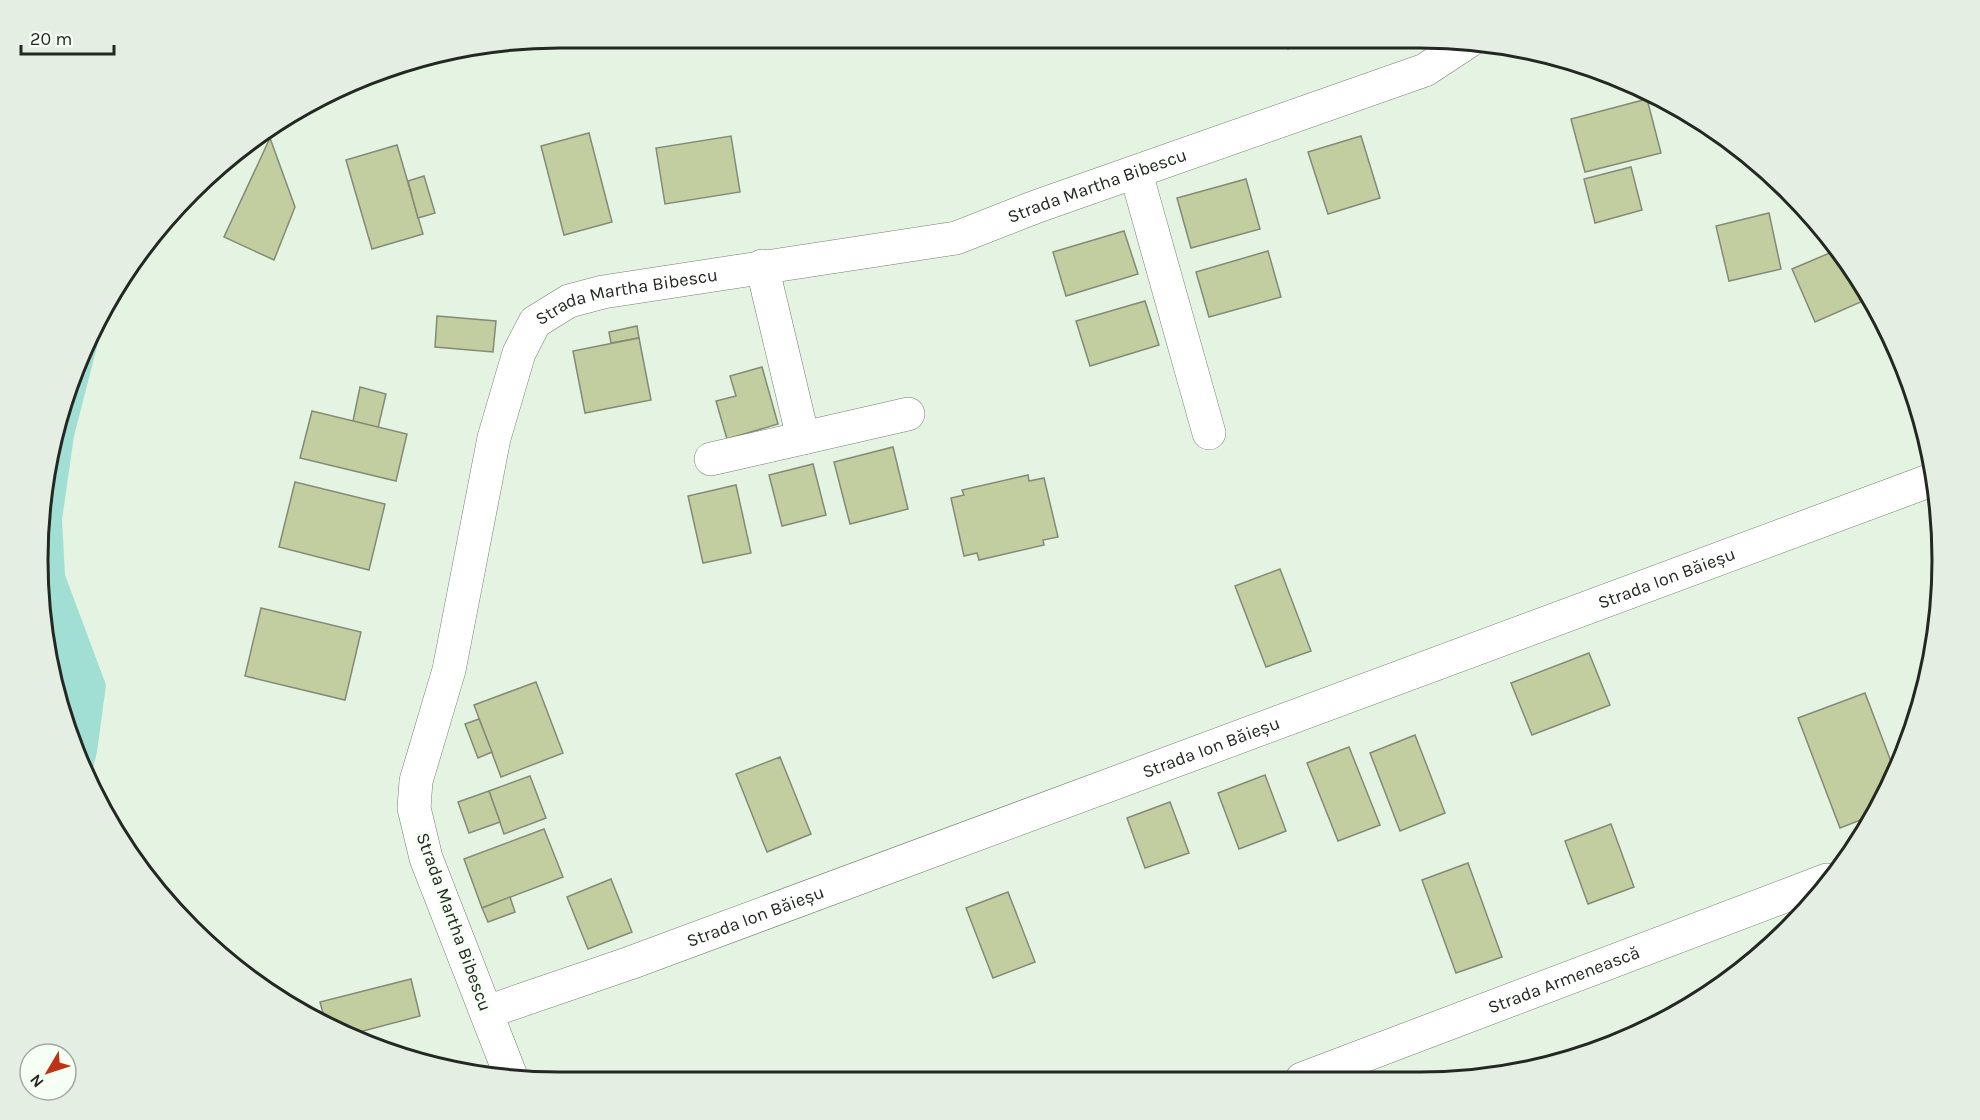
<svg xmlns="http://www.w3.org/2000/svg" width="1980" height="1120" font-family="Karla,sans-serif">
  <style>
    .water { fill: #a1dfd5 }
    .building { fill: #c2ce9f; stroke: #858a77; stroke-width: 1.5 }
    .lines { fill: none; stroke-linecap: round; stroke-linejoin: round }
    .minor-casing { stroke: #748171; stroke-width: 34 }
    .minor { stroke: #fff; stroke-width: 33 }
    .labels { text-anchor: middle; stroke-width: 6; stroke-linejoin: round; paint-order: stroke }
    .street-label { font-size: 18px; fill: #232822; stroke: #f6fff4 }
    .rim { fill: none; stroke: #232822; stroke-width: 3 }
  </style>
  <rect width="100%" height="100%" fill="#e4f3e2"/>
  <polygon class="water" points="106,312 74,436 62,520 65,575 106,685 97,752 90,780 77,760 39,594 55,424"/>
  <g class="building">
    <polygon points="1281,38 1305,38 1288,49"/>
    <polygon points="1647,99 1661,153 1585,172 1571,119"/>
    <polygon points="589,133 612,222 564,235 541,146"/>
    <polygon points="731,136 740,192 665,204 656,148"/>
    <polygon points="1361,136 1380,198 1328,214 1308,152"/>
    <polygon points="270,138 295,207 274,260 224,237"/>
    <polygon points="397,145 423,234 372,249 346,160"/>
    <polygon points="1631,167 1642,210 1595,223 1584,179"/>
    <polygon points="424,176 435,213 418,218 408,181"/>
    <polygon points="1246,179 1260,229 1191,248 1177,198"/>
    <polygon points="1769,213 1781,269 1729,281 1716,226"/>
    <polygon points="1124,231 1138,274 1066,296 1053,252"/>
    <polygon points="1839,249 1870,298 1815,322 1792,269"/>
    <polygon points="1268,251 1281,297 1209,317 1196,272"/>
    <polygon points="1145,301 1159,345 1090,366 1076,321"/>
    <polygon points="437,316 496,321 493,352 435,347"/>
    <polygon points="637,326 639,338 611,343 609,332"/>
    <polygon points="639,338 651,400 585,413 573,351"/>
    <polygon points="762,367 778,424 727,439 716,401 736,396 730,376"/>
    <polygon points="360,387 386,394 378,428 353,421"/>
    <polygon points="312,411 407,434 396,481 300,458"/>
    <polygon points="893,447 908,509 850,524 834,462"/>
    <polygon points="813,464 826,515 782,526 769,475"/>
    <polygon points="1028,475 1029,481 1044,478 1058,537 1043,540 1044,545 979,560 977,553 964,556 951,498 964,495 962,490"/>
    <polygon points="295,482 385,504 369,570 279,547"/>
    <polygon points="736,485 751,553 703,563 688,496"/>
    <polygon points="1280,569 1311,651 1266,667 1235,586"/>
    <polygon points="261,608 361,632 345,700 245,676"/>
    <polygon points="1589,653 1610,705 1532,735 1511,683"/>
    <polygon points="536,682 563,753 501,777 474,705"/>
    <polygon points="1865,693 1895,772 1876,814 1840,828 1798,718"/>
    <polygon points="479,719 492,752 478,758 465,724"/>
    <polygon points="1415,735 1445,813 1400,831 1370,753"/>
    <polygon points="1349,747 1380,825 1338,841 1307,763"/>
    <polygon points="780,757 811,834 767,852 736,774"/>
    <polygon points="1265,775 1286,831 1239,849 1218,793"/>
    <polygon points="530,776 546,818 504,834 489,791"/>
    <polygon points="489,791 500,822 469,833 458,802"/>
    <polygon points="1170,802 1189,853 1145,868 1127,818"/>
    <polygon points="1611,824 1634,887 1588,904 1565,841"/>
    <polygon points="544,829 563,877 482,908 464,859"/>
    <polygon points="1468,863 1502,957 1456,973 1422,880"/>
    <polygon points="611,879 632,932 588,949 567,897"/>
    <polygon points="1008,892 1035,962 993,978 966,908"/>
    <polygon points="510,897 515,912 488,922 482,908"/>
    <polygon points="411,979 420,1016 348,1035 326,1025 320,1002"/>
  </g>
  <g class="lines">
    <g class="minor-casing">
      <g id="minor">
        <polyline points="1136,173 1209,433"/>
        <polyline points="762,266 803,438"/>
        <polyline points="711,459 908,414"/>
        <path id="s1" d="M487 1012 630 963 1934 479"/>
        <path id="s2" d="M512 1079 426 858 414 808 416 781 449 670 494 438 519 353 535 322 569 301 603 292 956 238 1038 206 1425 70 1469 41"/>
        <path id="s3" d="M1302 1079 1827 880"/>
      </g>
    </g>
    <use href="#minor" class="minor"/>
  </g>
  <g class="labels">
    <g class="street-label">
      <text dy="6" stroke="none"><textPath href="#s2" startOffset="1374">Strada Martha Bibescu</textPath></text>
      <text dy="6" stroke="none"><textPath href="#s2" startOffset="888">Strada Martha Bibescu</textPath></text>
      <text dy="6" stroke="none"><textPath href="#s1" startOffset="1257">Strada Ion Băieșu</textPath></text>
      <text dy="6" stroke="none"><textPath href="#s1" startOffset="771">Strada Ion Băieșu</textPath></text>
      <text dy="6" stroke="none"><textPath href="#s1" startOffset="285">Strada Ion Băieșu</textPath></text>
      <text transform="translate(454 922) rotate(70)" y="6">Strada Martha Bibescu</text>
      <text dy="6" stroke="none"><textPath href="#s3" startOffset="280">Strada Armenească</textPath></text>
    </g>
  </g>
  <path d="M0 0H1980V1120H0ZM560 48H1420A512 512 0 0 1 1932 560V560A512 512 0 0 1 1420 1072H560A512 512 0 0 1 48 560V560A512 512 0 0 1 560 48Z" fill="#e5eee3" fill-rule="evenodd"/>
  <path class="rim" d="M560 48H1420A512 512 0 0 1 1932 560V560A512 512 0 0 1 1420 1072H560A512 512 0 0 1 48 560V560A512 512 0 0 1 560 48Z"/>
  <g transform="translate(48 1072) rotate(231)"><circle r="28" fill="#f6fff4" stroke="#a2a9a0" stroke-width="1.5"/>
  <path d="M0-4.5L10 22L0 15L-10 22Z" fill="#be3315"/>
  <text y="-9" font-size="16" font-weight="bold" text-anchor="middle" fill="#232822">N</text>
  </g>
  <path d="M21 45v9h93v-9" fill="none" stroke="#232822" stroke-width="3"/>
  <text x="30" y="45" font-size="18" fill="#232822" stroke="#f6fff4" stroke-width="4.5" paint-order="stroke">20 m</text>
</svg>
